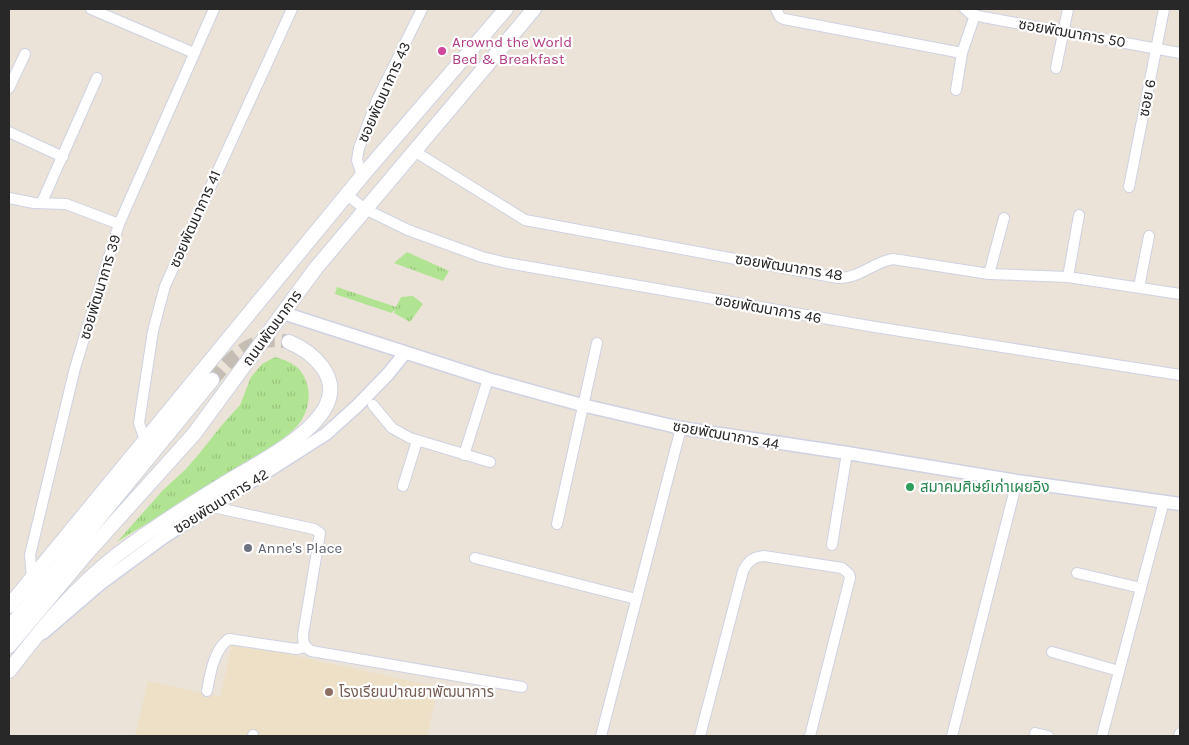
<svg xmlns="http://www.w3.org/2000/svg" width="1189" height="745" font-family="Karla,'Noto Sans Thai',sans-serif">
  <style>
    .education { fill: #eee0c7 }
    .grass { fill: url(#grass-tufts) }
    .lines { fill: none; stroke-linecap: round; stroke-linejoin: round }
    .secondary-tunnel { stroke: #c4beb5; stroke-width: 14; stroke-dasharray: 14 7; stroke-linecap: butt }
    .minor-casing { stroke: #ced2e2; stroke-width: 12 }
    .tertiary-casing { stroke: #ced2e2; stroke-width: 15 }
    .secondary-casing { stroke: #ced2e2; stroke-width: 16 }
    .minor { stroke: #fff; stroke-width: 10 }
    .tertiary { stroke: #fff; stroke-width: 12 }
    .secondary { stroke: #fff; stroke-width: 14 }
    .hotel-dot { fill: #d1479c; stroke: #fff; stroke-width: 2 }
    .leisure-dot { fill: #2e9e5b; stroke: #fff; stroke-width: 2 }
    .worship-dot { fill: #6b7280; stroke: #fff; stroke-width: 2 }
    .education-dot { fill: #8d6e63; stroke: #fff; stroke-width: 2 }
    .labels { text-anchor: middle; stroke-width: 4.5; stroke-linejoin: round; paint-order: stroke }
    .street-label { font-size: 15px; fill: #282828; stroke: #fff }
    .hotel-label { font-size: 15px; fill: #b23c85; stroke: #fff; text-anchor: start }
    .leisure-label { font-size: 15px; fill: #27864d; stroke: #fff; text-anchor: start }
    .worship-label { font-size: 15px; fill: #5b616d; stroke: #fff; text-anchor: start }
    .education-label { font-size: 15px; fill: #785e54; stroke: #fff; text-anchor: start }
  </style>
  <defs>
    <pattern id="grass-tufts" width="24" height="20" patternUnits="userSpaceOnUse" patternTransform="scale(1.25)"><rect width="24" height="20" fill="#b1e492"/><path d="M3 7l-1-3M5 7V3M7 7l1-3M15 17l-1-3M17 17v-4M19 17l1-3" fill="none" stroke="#98c47e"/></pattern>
  </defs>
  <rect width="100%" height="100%" fill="#ebe3d8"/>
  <polygon class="education" points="232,642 438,687 427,736 135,736 148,681 220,697"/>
  <g class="grass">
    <polygon points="407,252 449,271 443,281 394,263"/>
    <polygon points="337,287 396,307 401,297 413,296 423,304 410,322 394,313 395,309 392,313 335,294"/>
    <path d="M275 357C289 361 301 366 306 381 311 395 309 408 301 421 290 436 272 446 257 456 211 487 163 513 117 542L163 490 185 470 199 454 221 426 240 405 251 377 262 364Z"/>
  </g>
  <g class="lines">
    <path class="secondary-tunnel" d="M212 380C234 355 253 334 289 342"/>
    <g class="minor-casing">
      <g id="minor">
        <polyline points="91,9 194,53"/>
        <polyline points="776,9 780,17 784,19 962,53"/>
        <polyline points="965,9 971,14 983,17 1180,53"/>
        <polyline points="1056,68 1068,9"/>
        <polyline points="9,88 25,54"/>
        <polyline points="956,90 962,53 975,15"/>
        <polyline points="9,132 63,157"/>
        <path d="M414 151 525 220 838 278C859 279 873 262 893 259L989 274 1068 277 1180 294"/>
        <polyline points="362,176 357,160 359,148 377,100 422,9"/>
        <polyline points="1129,187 1164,9"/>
        <polyline points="347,195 365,209 408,230 482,257 507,263 875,327 1180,375"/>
        <polyline points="9,198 34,203 66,204 119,224"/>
        <polyline points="42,202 97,78"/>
        <polyline points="989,274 1004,218"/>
        <polyline points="1068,277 1079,215"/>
        <polyline points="1139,287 1149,236"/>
        <polyline points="373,405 392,428 410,438 490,462"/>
        <polyline points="145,440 139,423 153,331 165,286 292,9"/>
        <polyline points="464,455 488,379"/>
        <polyline points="403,486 417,441"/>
        <path d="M213 507 314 529 320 533 303 635C303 643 304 646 311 651L522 687"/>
        <polyline points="557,524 597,343"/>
        <polyline points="832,545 847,453"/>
        <polyline points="475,558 636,599"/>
        <polyline points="1077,573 1141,588"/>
        <polyline points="32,578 30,555 75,368 119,224 214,9"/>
        <polyline points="1052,652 1119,671"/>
        <path d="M207 691C210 674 214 649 229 639L296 649 306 647"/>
        <polyline points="1035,733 1048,736"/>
        <polyline points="253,736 253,735"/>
        <polyline points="601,736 681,428"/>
        <path d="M700 736 743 571C748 561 753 557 764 556L842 568 849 574 850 578 810 736"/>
        <polyline points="952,736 1017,481"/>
        <polyline points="1102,736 1164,501"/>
        <polyline points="1179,736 1180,733"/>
      </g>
    </g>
    <g class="tertiary-casing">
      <g id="tertiary">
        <polyline points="283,313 488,379 582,405 681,428 847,453 1017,481 1180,504"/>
        <polyline points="43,633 100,584 164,537 326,434 357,406 388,374 405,353"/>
      </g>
    </g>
    <g class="secondary-casing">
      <g id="secondary">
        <polyline points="9,606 362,176 506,9"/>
        <polyline points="9,628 212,380"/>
        <polyline points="9,646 87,553 194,434 316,268 534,9"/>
        <path d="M9 671C41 629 75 587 117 555 151 529 186 507 222 485 254 465 309 439 326 406 341 377 313 352 289 342"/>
      </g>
    </g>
    <use href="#minor" class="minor"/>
    <use href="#tertiary" class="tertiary"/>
    <use href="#secondary" class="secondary"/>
  </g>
  <circle class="hotel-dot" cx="442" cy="51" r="5"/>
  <circle class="leisure-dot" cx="910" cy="487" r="5"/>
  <circle class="worship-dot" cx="248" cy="548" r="5"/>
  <circle class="education-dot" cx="329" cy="692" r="5"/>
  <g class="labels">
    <g class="street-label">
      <text transform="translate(1072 33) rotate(10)" y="5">ซอยพัฒนาการ 50</text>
      <text transform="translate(384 92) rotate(-66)" y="5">ซอยพัฒนาการ 43</text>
      <text transform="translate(1147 98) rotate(-79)" y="5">ซอย 6</text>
      <text transform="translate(195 219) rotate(-66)" y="5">ซอยพัฒนาการ 41</text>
      <text transform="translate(789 267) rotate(9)" y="5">ซอยพัฒนาการ 48</text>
      <text transform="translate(100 287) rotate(-73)" y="5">ซอยพัฒนาการ 39</text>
      <text transform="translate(768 309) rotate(10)" y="5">ซอยพัฒนาการ 46</text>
      <text transform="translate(272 328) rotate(-54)" y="5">ถนนพัฒนาการ</text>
      <text transform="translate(726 435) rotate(10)" y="5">ซอยพัฒนาการ 44</text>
      <text transform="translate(221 501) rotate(-32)" y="5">ซอยพัฒนาการ 42</text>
    </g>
    <g class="hotel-label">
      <text x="452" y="47">Arownd the World<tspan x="452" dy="17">Bed &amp; Breakfast</tspan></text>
    </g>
    <g class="leisure-label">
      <text x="920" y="492">สมาคมศิษย์เก่าเผยอิง</text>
    </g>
    <g class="worship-label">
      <text x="258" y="553">Anne's Place</text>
    </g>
    <g class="education-label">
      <text x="339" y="697">โรงเรียนปาณยาพัฒนาการ</text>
    </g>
  </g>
  <rect width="1189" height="745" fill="none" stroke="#282828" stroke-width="20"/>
</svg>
